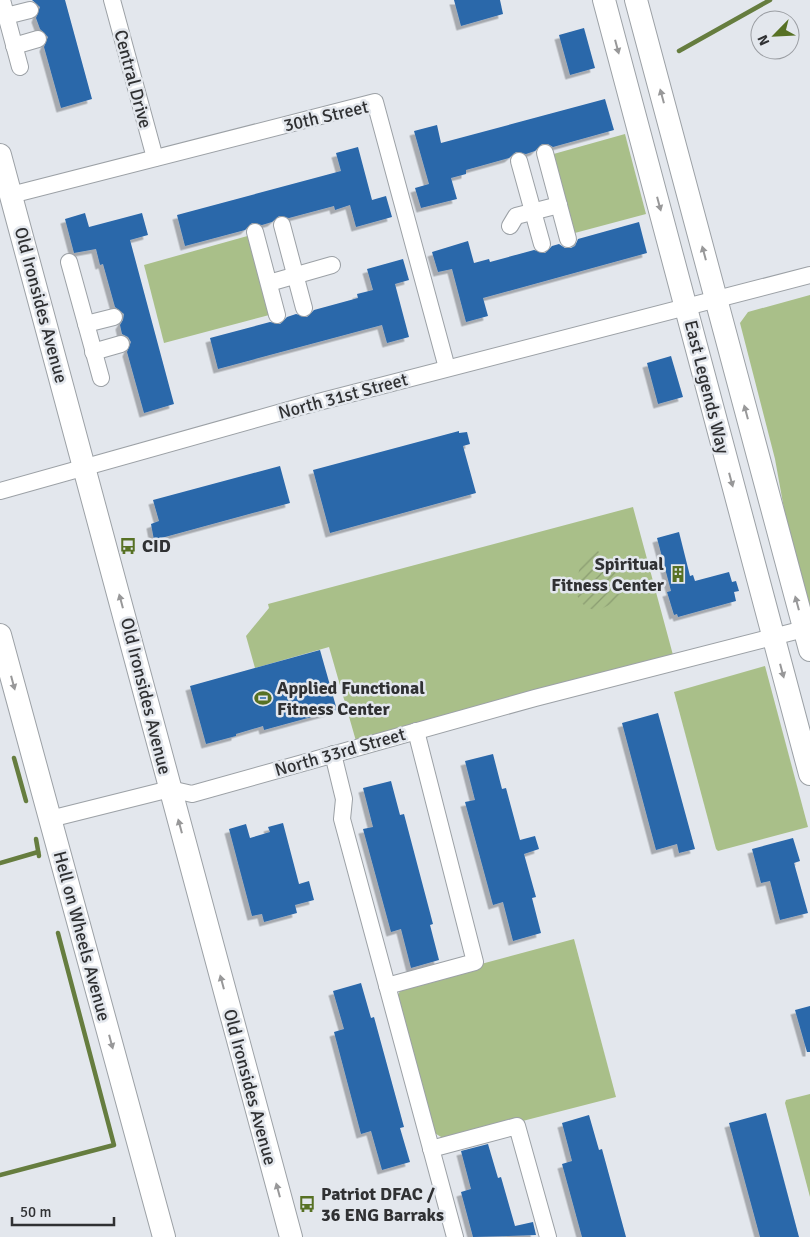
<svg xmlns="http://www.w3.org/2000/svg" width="810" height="1237" font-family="Signika,sans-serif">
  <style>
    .green { fill: #a9bf89 }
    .garden { fill: url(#garden-furrows) }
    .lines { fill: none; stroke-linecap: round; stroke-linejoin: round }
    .stream { stroke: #667d3f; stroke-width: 4.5 }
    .building { fill: #2a67aa; filter: url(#shadow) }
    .street-casing { stroke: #9ca1a6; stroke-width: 18 }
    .secondary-casing { stroke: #9ca1a6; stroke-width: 24 }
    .street { stroke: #fff; stroke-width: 16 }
    .secondary { stroke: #fff; stroke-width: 22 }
    .oneway { fill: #989899 }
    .labels { text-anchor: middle; stroke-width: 5; stroke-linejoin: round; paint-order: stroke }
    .street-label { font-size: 18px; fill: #303133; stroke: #e3e7ed }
    .poi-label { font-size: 18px; font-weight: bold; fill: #303133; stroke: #e3e7ed; text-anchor: start }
  </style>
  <defs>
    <pattern id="garden-furrows" width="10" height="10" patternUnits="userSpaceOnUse" patternTransform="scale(1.25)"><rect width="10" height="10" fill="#a9bf89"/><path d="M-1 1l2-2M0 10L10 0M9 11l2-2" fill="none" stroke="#8a9c71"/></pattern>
    <filter id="shadow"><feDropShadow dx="-4.5" dy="4.5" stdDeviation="0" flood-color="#0004"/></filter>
  </defs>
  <rect width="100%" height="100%" fill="#e3e7ed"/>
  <g class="green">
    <polygon points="625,134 646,214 571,234 550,155"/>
    <polygon points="251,235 273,314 164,343 144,265"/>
    <polygon points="810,295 810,615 790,542 775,459 740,323 748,312"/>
    <polygon points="633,507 673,655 356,741 329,647 255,668 246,636 269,608 268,604"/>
    <polygon points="765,666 808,827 718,851 716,849 674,692"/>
    <path d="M574 939 616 1097 453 1139C443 1139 438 1136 430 1129L397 996 402 988 414 982Z"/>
    <polygon points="810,1094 810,1197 785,1103 786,1100"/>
  </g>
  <path class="garden" d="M595 550 598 551C607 563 620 571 625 587L619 600 597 611C575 605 573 590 579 571 580 567 580 563 582 560 585 556 591 554 595 550Z"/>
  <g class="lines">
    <g class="stream">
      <polyline points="679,51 770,0"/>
      <polyline points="14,758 26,801"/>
      <polyline points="36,839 39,856"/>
      <polyline points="0,863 38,852"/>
      <polyline points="0,1175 114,1145 58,933"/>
    </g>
  </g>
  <g class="building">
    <polygon points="32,0 65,0 92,99 61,108 44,47 48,37 40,29 36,18 40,7"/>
    <polygon points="454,0 500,0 503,14 461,26"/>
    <polygon points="584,28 595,68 570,75 559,35"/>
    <polygon points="605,99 614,130 553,147 548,144 542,144 535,151 526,154 516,152 509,158 466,170 466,174 451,178 457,199 421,208 415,188 429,184 414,131 437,125 441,143"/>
    <polygon points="358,147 372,200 386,196 392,217 356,227 350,205 335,210 334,206 289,218 279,216 272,222 262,225 252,223 245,230 185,246 177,215 341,171 336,153"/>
    <polygon points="85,213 89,227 142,213 148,235 130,240 174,404 144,413 127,352 131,342 128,337 122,334 120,325 123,320 124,314 115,307 103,264 100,265 96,249 74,253 65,219"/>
    <polygon points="639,222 647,253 483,298 488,316 466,322 452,269 438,272 432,252 468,241 474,263 489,259 490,262 534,250 545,253 552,246 559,244 565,248 571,248 575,246 578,239"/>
    <polygon points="403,259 409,280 395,284 409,337 387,343 382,325 218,369 210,338 270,322 280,324 287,317 296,314 307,317 314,310 358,298 357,294 373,290 367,269"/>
    <polygon points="671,356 683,397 658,404 647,363"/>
    <polygon points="459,431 459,433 467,432 470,444 463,446 476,493 330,533 313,470"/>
    <polygon points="280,466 290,503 154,540 151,524 159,521 153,500"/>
    <polygon points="679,532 690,576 693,575 695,581 729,572 732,582 736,581 739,591 734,592 736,601 678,617 677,614 674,615 667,592 671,591 657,538"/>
    <polygon points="320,650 337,710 264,730 263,726 236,734 236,736 206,744 190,686"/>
    <polygon points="658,713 695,849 679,853 677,844 656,850 622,723"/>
    <polygon points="493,754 502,789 506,788 520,840 535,836 539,849 524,854 536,897 532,898 541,933 513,941 503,902 493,905 465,802 475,800 465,761"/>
    <polygon points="391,781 400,815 404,814 433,924 430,925 439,960 411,968 401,929 391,932 363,829 373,827 363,788"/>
    <polygon points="283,823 299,884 309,881 314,900 295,905 297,913 264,922 262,914 252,916 229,829 246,824 250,838 270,832 268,827"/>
    <polygon points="793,838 800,861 794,863 808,913 780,920 770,881 761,883 752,849"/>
    <polygon points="361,983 371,1018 374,1017 404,1127 400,1128 410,1162 382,1170 371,1131 361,1134 334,1032 344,1029 333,991"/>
    <polygon points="810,1006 810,1052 807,1052 795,1010"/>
    <polygon points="766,1113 799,1237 760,1237 729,1123"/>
    <polygon points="589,1115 599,1150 602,1149 626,1237 582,1237 562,1164 572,1161 562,1123"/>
    <polygon points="488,1144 498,1178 501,1177 515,1226 533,1222 536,1235 473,1237 461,1192 471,1189 461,1151"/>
  </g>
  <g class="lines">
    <g class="street-casing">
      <g id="street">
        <polyline points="2,0 20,67"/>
        <polyline points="112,0 155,158"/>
        <polyline points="6,16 30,10"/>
        <polyline points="14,46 38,39"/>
        <polyline points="545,153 568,239"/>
        <polyline points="519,161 542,244"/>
        <polyline points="11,195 375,102 447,368"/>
        <polyline points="282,225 304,308"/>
        <polyline points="510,226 516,216 559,205"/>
        <polyline points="255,232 277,315"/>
        <polyline points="69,262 101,378"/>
        <polyline points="269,283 332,265"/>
        <polyline points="86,324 114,317"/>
        <polyline points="93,352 121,344"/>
        <polyline points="0,491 303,406 810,275"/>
        <polyline points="333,754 344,799 342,819 455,1237"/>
        <polyline points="50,819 170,789 192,794 535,698 804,629"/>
        <polyline points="387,986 475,962 416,731"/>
        <polyline points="431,1149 517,1126 548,1237"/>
      </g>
    </g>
    <g class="secondary-casing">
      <g id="secondary">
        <polyline points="604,0 810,774"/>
        <polyline points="636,0 810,650"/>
        <polyline points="0,155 291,1237"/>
        <polyline points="0,635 164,1237"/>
      </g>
    </g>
    <use href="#street" class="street"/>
    <use href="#secondary" class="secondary"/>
  </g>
  <defs><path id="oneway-solid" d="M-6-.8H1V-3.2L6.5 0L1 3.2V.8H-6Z" transform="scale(1.25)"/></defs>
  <g class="oneway">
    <use href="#oneway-solid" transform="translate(617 47) rotate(75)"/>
    <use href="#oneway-solid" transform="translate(662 96) rotate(-105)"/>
    <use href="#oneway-solid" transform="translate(659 204) rotate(75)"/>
    <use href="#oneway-solid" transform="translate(704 253) rotate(-105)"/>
    <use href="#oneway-solid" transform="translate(746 412) rotate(-105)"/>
    <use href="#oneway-solid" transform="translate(731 480) rotate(75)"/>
    <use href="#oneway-solid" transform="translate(121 601) rotate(-105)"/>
    <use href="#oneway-solid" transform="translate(797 603) rotate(-105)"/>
    <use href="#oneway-solid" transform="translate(782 671) rotate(75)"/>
    <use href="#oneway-solid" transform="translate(13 683) rotate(75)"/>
    <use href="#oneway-solid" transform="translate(180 826) rotate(-105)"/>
    <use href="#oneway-solid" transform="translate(222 982) rotate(-105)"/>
    <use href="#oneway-solid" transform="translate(111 1042) rotate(75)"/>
    <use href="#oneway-solid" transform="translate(278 1190) rotate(-105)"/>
  </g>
  <defs>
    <g id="bus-bare" transform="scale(1.35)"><path d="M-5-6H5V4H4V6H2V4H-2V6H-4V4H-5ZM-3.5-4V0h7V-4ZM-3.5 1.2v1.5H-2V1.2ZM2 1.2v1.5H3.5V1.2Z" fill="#577124" stroke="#e3e7ed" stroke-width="2.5" paint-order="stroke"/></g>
    <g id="building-bare" transform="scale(1.35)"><path d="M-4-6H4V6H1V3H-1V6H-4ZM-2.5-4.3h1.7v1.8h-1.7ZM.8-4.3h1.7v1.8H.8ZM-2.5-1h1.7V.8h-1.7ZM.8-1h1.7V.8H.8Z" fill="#577124" stroke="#e3e7ed" stroke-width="2.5" paint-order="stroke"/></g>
    <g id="stadium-bare" transform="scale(1.35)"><path d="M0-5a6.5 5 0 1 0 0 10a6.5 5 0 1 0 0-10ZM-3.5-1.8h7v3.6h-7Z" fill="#577124" stroke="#e3e7ed" stroke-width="2.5" paint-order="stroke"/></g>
  </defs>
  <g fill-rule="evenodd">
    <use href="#bus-bare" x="128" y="546"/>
    <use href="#building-bare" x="678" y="574"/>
    <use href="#stadium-bare" x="263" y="698"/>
    <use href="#bus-bare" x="307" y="1204"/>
  </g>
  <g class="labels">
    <g class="street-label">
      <text transform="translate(133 79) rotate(75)" y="6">Central Drive</text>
      <text transform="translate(326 116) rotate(-13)" y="6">30th Street</text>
      <text transform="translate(41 305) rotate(75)" y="6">Old Ironsides Avenue</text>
      <text transform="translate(707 387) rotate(76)" y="6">East Legends Way</text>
      <text transform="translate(343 396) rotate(-15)" y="6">North 31st Street</text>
      <text transform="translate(146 696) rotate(76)" y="6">Old Ironsides Avenue</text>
      <text transform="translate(340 752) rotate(-16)" y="6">North 33rd Street</text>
      <text transform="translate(82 936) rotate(75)" y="6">Hell on Wheels Avenue</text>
      <text transform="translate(250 1087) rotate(75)" y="6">Old Ironsides Avenue</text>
    </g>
    <g class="poi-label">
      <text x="142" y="552">CID</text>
      <text x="664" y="570" text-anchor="end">Spiritual<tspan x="664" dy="21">Fitness Center</tspan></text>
      <text x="277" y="694">Applied Functional<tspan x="277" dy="21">Fitness Center</tspan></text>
      <text x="321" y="1200">Patriot DFAC /<tspan x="321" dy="21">36 ENG Barraks</tspan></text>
    </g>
  </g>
  <g transform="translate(775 35) rotate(246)"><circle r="24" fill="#e3e7ed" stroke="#9b9ea3"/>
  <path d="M0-4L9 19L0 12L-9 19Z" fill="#577124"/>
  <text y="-8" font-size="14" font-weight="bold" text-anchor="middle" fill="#303133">N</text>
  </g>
  <path d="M12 1217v8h102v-8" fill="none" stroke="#303133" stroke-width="2.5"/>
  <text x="20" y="1217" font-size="15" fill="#303133" stroke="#e3e7ed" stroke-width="4" paint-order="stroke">50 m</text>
</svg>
